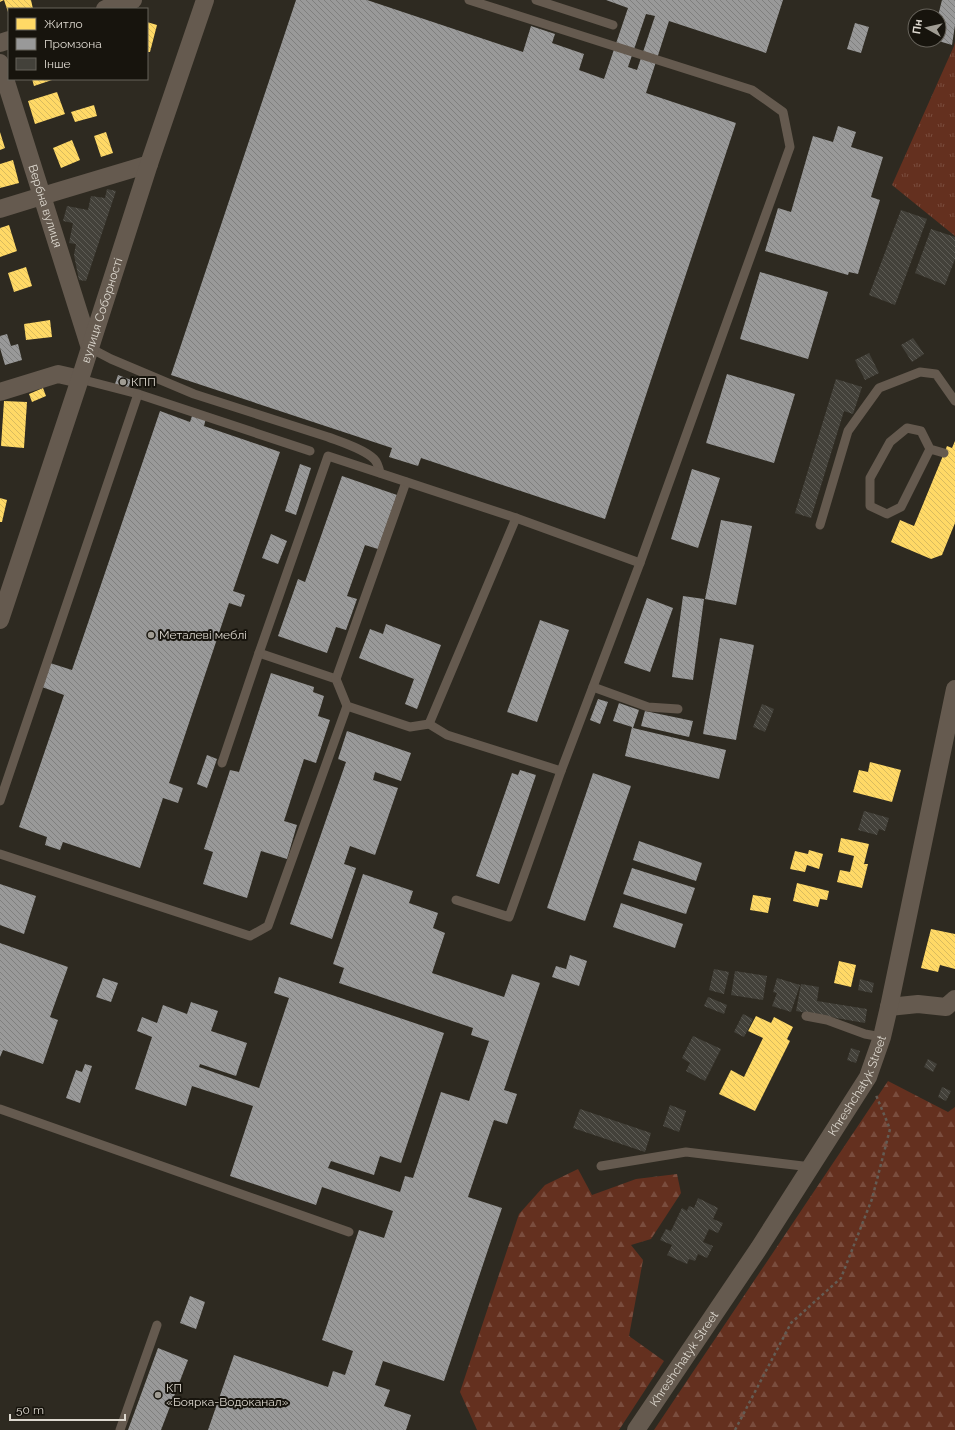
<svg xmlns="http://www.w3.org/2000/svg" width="955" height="1430" font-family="Raleway,sans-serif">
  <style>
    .forest { fill: url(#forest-firs) }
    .park { fill: url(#park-tufts) }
    .homes { fill: url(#homes-back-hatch) }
    .industry { fill: url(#industry-back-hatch); fill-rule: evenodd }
    .building { fill: url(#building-back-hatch) }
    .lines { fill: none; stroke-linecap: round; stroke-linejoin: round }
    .path { stroke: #645c54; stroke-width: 2.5; stroke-dasharray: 3 3; stroke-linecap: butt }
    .lane { stroke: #655a4f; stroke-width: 9 }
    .street { stroke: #655a4f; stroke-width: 18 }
    .poi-dot { fill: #a09c93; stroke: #17140d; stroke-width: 1.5 }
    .labels { text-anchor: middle; stroke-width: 4; stroke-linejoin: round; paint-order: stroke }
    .street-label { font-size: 12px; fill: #ded9d0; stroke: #17140d }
    .poi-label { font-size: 12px; fill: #ded9d0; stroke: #17140d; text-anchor: start }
  </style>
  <defs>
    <pattern id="forest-firs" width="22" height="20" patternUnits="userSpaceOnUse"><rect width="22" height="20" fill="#64301f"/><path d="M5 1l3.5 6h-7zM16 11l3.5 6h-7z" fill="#7a4d3e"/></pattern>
    <pattern id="park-tufts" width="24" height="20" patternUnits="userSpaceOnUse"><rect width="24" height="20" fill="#64301f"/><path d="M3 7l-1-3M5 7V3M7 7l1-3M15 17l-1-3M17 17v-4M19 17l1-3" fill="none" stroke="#7a4d3e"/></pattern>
    <pattern id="homes-back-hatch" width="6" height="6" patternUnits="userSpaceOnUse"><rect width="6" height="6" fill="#ffd966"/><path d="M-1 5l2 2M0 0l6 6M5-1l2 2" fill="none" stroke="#d9bb5e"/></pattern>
    <pattern id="industry-back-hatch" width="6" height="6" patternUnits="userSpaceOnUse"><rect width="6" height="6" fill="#999"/><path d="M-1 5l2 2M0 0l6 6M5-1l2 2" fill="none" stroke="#7f7f7e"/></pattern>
    <pattern id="building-back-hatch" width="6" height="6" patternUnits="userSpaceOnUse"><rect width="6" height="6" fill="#43413a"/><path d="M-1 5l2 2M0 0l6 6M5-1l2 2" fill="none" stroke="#5e5c55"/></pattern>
  </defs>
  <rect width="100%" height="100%" fill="#2e2a21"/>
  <g class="forest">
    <polygon points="888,1081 948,1112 955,1107 955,1430 654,1430"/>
    <polygon points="578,1169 592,1195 636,1179 677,1174 681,1193 651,1239 631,1245 643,1260 629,1336 664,1361 619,1430 477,1430 460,1392 519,1214 545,1185"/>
  </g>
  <polygon class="park" points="955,42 955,236 892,185 954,46"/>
  <g class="homes">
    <polygon points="0,0 31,0 33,9 9,9 9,15 4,0 0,2"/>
    <polygon points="147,22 157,25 150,52 147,52"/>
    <polygon points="32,79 55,79 34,86"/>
    <polygon points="57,92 65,114 35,124 28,101"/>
    <polygon points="94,105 97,116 75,122 71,112"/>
    <polygon points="0,132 5,148 0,150"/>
    <polygon points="106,132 113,153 101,157 94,136"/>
    <polygon points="72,140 80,160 61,168 53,148"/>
    <polygon points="13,160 19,183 0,188 0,164"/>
    <polygon points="9,225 17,251 0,257 0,228"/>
    <polygon points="26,267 32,286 14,292 8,273"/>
    <polygon points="50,320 52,337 26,340 24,324"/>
    <polygon points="43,388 46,396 32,402 29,394"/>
    <polygon points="4,401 27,402 24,448 1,446"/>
    <polygon points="955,441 955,523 942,555 931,559 891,542 900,520 914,526 947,446 952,448"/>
    <polygon points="0,498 7,500 2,522 0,522"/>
    <polygon points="870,762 901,770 892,802 853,792 859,770 868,772"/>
    <polygon points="841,838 869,844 864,864 868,864 862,888 837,882 840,870 850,872 854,856 838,852"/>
    <polygon points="809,850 823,854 819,869 807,865 805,872 790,869 795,851 808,854"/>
    <polygon points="797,883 829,891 827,900 820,899 818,907 793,901"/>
    <polygon points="753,895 771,898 768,913 750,910"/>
    <polygon points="931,929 955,934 955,969 940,965 938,972 921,968"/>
    <polygon points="839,961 856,965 851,987 834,983"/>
    <polygon points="756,1016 771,1023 774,1017 793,1027 787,1039 790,1041 755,1111 719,1094 731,1070 744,1077 763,1038 748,1031"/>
  </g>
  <g class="industry">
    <path d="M296 0H367L523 52 531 26 555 34 552 43 584 54 579 70 604 79 628 8 606 0H783L766 53 669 21 646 93 736 123 605 519 421 458 418 466 389 457 392 448 171 375ZM646 14 655 16 637 70 628 67Z"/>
    <polygon points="942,0 955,0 955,25 952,45 935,40 939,40 939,16 938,16"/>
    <polygon points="855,23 869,27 861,53 847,49"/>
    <polygon points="838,126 856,132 851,147 883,157 871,197 880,200 858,274 849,272 848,275 765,251 778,208 791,212 813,136 833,142"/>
    <polygon points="760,272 828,292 808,359 740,339"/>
    <polygon points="7,334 11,346 18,344 22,360 5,365 0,348 0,336"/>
    <polygon points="727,374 795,394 774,463 706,443"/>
    <polygon points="118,375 131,380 128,388 115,384"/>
    <polygon points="160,411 190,422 193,413 206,418 204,426 280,452 233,591 245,595 241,607 229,603 169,783 183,788 178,803 163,798 140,868 63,842 60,850 45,845 47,837 19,827 64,695 42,687 50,663 72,670"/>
    <polygon points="300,464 311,468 296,515 285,511"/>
    <polygon points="692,469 720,478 698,548 671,539"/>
    <polygon points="342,476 397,495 378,549 365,545 347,596 357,599 346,630 336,627 327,653 278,636 298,579 305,582"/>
    <polygon points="721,520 752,526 736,605 705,599"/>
    <polygon points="271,534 287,541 278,564 262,558"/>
    <polygon points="683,596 704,599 693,680 672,677"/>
    <polygon points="647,598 673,608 650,672 624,663"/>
    <polygon points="540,620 569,630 537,722 507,712"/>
    <polygon points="386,624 441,645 417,709 405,704 414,679 359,658 370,629 383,634"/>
    <polygon points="720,638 754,645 736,740 703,734"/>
    <polygon points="271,673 314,687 313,692 324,696 318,716 330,720 316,763 304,759 284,821 297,825 287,859 261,851 247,898 203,884 213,852 204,849 230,770 239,772"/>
    <polygon points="598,699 608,702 600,724 590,720"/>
    <polygon points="619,703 639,710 633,728 726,750 719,779 625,756 632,727 613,721"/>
    <polygon points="645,711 693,721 689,737 641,726"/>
    <polygon points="347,731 411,753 401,781 375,772 373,780 398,788 375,855 350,846 344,864 356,868 332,939 290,924 346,762 338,759"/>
    <polygon points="207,755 217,759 207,788 197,784"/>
    <polygon points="520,770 536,775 499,884 476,876 512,773 518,775"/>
    <polygon points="593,773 631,786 585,921 547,908"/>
    <polygon points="639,841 702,863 696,881 633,860"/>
    <polygon points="632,868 695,888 686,914 623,894"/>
    <polygon points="363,874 413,891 409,903 438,913 433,928 445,933 432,973 504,997 512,974 540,983 504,1090 517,1094 507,1124 494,1120 468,1197 502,1208 444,1381 383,1361 375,1385 390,1390 384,1406 411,1415 406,1430 208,1430 234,1355 328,1387 333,1371 345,1375 353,1351 322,1340 359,1230 384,1238 393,1211 322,1187 316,1205 230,1176 253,1106 192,1086 186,1106 135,1089 152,1037 137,1031 142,1017 157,1023 163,1005 187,1014 191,1002 218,1011 211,1031 247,1043 236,1076 200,1064 199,1067 259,1088 289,998 274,993 279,977 444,1033 401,1163 380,1156 374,1175 331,1161 328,1168 400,1192 405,1176 413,1178 441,1092 469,1101 489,1041 471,1035 473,1028 339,983 344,968 333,964"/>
    <polygon points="0,884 36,896 24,934 0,925"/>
    <polygon points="621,903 683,924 675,948 613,927"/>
    <polygon points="0,943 68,967 50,1017 58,1020 43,1064 3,1050 0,1057"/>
    <polygon points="570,955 587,961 579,986 552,977 556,966 566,969"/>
    <polygon points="103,978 118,983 111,1002 96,997"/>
    <polygon points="85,1064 92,1066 80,1103 66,1098 76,1070 82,1072"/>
    <polygon points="190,1296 205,1302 196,1329 180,1323"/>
    <polygon points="158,1348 188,1360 161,1430 128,1430"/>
  </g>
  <g class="building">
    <polygon points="107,189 116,191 86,281 79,280 74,255 76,244 69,243 73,223 63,221 67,206 88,210 91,196 105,198"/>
    <polygon points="901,210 927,219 895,305 869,295"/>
    <polygon points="931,229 955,237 955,259 945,285 915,273"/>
    <polygon points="913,338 924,354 912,362 901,345"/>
    <polygon points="869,353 879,373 865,380 855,360"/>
    <polygon points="836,379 862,387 853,414 844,411 811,518 795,513"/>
    <polygon points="762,704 774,709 765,732 753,727"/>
    <polygon points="864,811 889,818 885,831 879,829 877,835 858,830"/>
    <polygon points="714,969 729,972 724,994 709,990"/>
    <polygon points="735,971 767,976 763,1000 731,995"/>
    <polygon points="777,978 800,985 791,1012 772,1006 777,993 773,992"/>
    <polygon points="860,979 874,983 872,993 858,990"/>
    <polygon points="801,984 819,987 817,1001 867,1009 865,1023 796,1011"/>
    <polygon points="708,997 727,1005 724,1014 704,1006"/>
    <polygon points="743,1014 753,1019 744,1037 734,1032"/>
    <polygon points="693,1036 721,1049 705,1081 686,1071 690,1063 682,1058"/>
    <polygon points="851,1048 860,1051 856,1063 847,1060"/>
    <polygon points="928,1059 937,1064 933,1072 924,1067"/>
    <polygon points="942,1087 951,1091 946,1101 938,1097"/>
    <polygon points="670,1105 686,1111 679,1132 663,1126"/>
    <polygon points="580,1109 651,1133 645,1152 573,1128"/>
    <polygon points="698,1198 718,1208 713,1219 723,1223 718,1233 709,1229 703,1242 713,1246 707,1258 698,1254 695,1261 689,1259 687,1264 667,1255 672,1245 660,1240 666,1229 671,1231 682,1208 687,1211 689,1206 694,1208"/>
  </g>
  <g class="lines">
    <polyline class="path" points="735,1430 791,1323 841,1278 872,1199 890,1129 876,1095"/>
    <g class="lane">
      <polyline points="536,0 613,25"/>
      <path d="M90 348 111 359 194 394 328 437C341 442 364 449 374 459 378 463 379 468 380 473"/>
      <polyline points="80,379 138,394 310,451"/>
      <polyline points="930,449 921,431 907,428 890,442 870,478 870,506 887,514 901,507 930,449 944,453"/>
      <polyline points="820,525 848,431 879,388 920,372 936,374 955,401"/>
      <polyline points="259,653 336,679 347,706 410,727 429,724 447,735 561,771"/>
      <polyline points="336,679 406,482"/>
      <polyline points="593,687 648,707 678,709"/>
      <polyline points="429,724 516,518"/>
      <polyline points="222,763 259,653 328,456 516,518 640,563"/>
      <polyline points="0,801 138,394"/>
      <polyline points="0,854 250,936 268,926 347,706"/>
      <polyline points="456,900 509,917 561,771 640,563 790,147 783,112 752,90 469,0"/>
      <polyline points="806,1016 827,1020 865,1034 882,1037"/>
      <polyline points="0,1109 349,1232"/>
      <polyline points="601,1166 686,1152 811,1167"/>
      <polyline points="120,1430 157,1325"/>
    </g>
    <g class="street">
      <polyline points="105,9 133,0"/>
      <polyline points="0,43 9,40"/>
      <path id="s1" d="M0 63 90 348"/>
      <polyline points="0,209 42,196 149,164"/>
      <polyline points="0,392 58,374 80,379"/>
      <path id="s2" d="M0 620 80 379 149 164 205 0"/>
      <polyline points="889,1007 918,1004 946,1007 955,999"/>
      <path id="s3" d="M636 1430 759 1248 868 1077 882 1037 889 1007 955 689"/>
    </g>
  </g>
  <g class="poi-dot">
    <circle cx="123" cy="382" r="4"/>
    <circle cx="151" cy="635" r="4"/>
    <circle cx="158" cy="1395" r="4"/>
  </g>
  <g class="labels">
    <g class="street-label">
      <text dy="4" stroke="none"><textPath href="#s1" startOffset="150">Вербна вулиця</textPath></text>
      <text dy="4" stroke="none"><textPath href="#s2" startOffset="326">вулиця Соборності</textPath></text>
      <text dy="4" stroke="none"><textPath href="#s3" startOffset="410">Khreshchatyk Street</textPath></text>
      <text dy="4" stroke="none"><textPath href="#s3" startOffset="86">Khreshchatyk Street</textPath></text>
    </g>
    <g class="poi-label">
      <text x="131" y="386">КПП</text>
      <text x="159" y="639">Металеві меблі</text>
      <text x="166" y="1392">КП<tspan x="166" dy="14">«Боярка-Водоканал»</tspan></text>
    </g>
  </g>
  <rect x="8" y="8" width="140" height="72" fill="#17140d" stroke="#67635b"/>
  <rect x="16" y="18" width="20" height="12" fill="#ffd966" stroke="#67635b"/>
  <text x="44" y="28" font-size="12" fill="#ded9d0">Житло</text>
  <rect x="16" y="38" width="20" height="12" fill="#999999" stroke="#67635b"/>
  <text x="44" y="48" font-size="12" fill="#ded9d0">Промзона</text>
  <rect x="16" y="58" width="20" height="12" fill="#43413a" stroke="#67635b"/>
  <text x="44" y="68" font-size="12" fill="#ded9d0">Інше</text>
  <g transform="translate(927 28) rotate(278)"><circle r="19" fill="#17140d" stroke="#67635b"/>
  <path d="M0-3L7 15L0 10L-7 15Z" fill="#a09c93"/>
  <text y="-6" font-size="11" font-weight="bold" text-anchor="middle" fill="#ded9d0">Пн</text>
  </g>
  <path d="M10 1414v6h115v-6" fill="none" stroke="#ded9d0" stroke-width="2"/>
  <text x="16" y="1414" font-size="12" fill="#ded9d0" stroke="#17140d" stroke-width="3" paint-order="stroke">50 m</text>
</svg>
